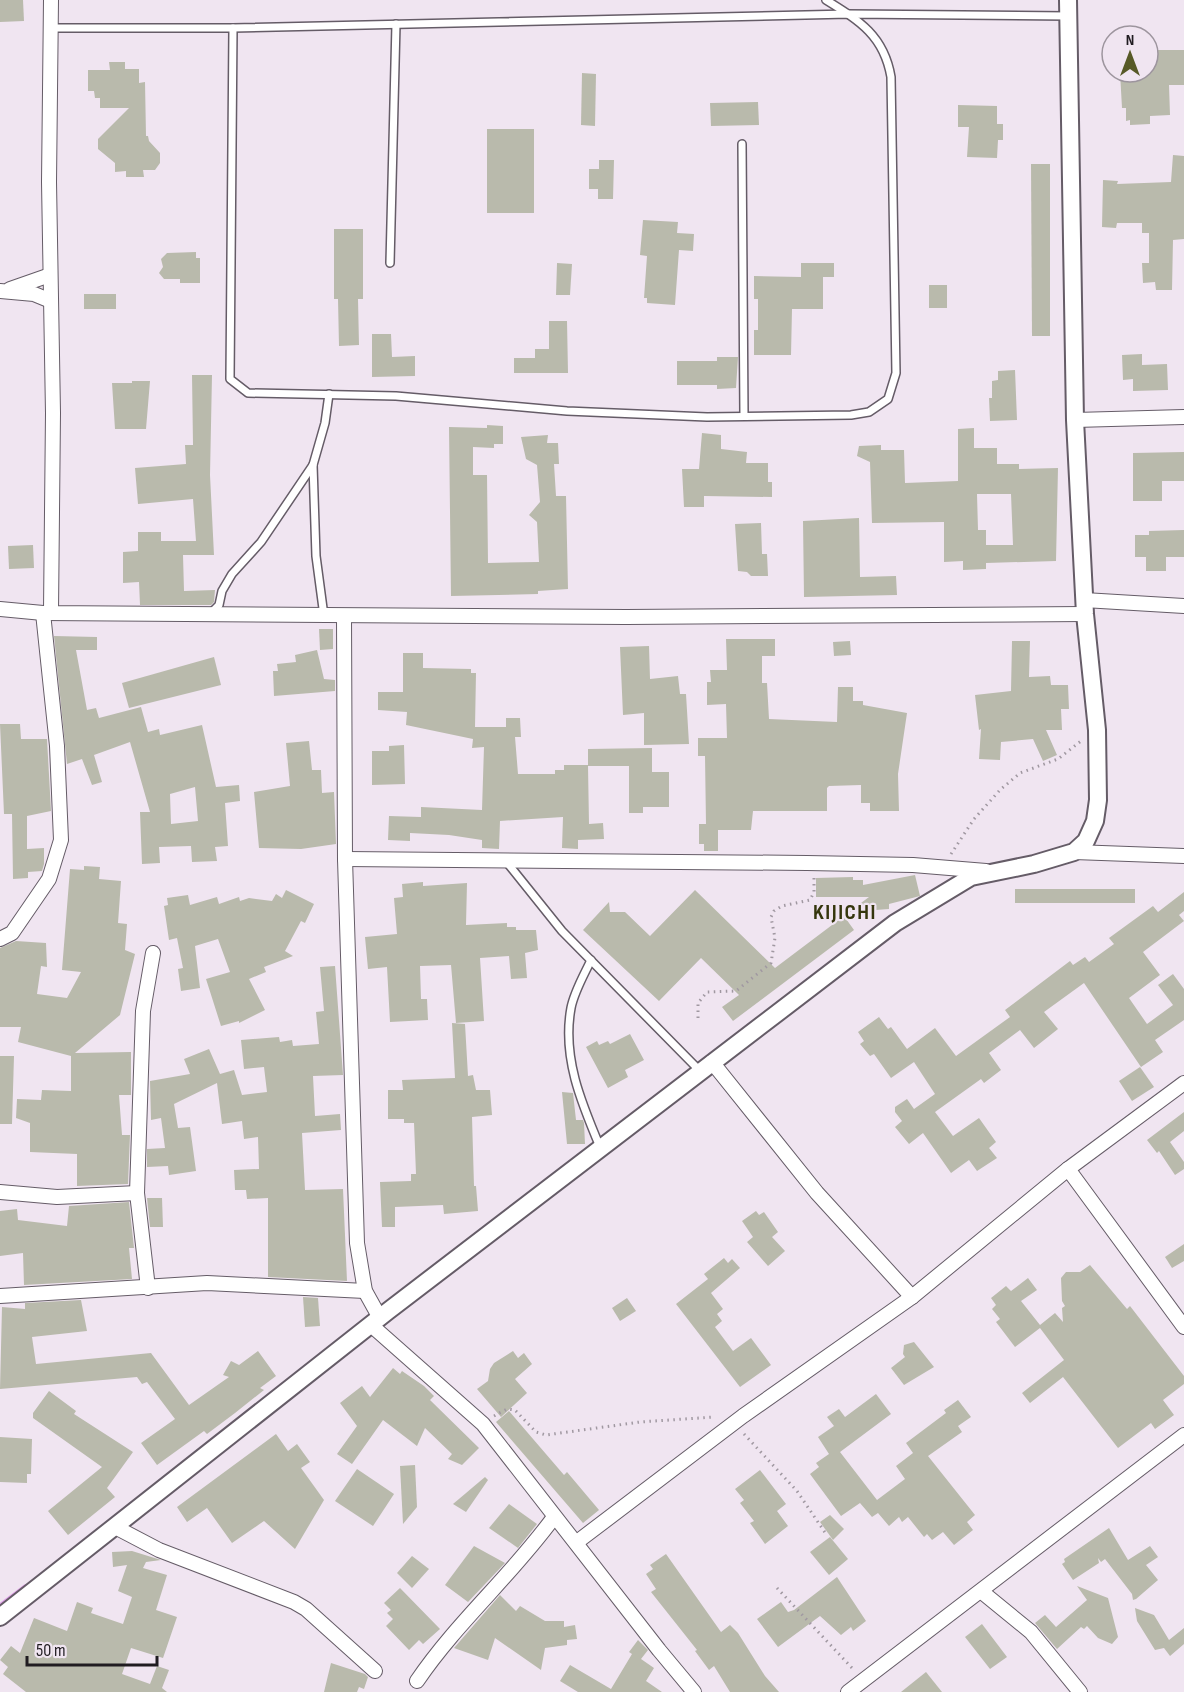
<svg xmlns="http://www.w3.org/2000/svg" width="1184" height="1692" font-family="'Sofia Sans Condensed',sans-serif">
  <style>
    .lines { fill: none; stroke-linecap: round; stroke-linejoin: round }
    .stream { stroke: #e1a2ea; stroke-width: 5 }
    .building { fill: #b9baac; fill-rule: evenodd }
    .service-casing { stroke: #655c67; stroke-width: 10 }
    .minor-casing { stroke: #655c67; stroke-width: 16 }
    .tertiary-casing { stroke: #655c67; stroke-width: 20 }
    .path { stroke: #a098a1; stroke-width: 3; stroke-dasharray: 1.5 4.5; stroke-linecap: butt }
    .service { stroke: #fff; stroke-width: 7 }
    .minor { stroke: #fff; stroke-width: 14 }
    .tertiary { stroke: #fff; stroke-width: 16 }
    .labels { text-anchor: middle; stroke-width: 4.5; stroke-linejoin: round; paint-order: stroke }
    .district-label { font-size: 22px; font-weight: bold; letter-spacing: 1.5px; fill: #35360d; stroke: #f0e5f1 }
  </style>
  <rect width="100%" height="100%" fill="#f0e5f1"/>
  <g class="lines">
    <polyline class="stream" points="0,1606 25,1587"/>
  </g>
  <g class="building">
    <polygon points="0,0 23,0 24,21 0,22"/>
    <polygon points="1148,50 1184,50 1184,85 1169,85 1170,115 1150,116 1150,124 1130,125 1130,120 1126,121 1126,108 1122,108 1120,72 1148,72"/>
    <polygon points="109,62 125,62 125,69 139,69 139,83 145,82 146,136 148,136 149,141 160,153 160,163 155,170 143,170 144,177 126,177 126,171 115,172 115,163 98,149 98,139 129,108 100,108 100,98 95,98 94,91 88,91 88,70 110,70"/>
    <polygon points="582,73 596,74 595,126 581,125"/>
    <polygon points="758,102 759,125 711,126 710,103"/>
    <polygon points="958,105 997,106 997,124 1003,124 1003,140 998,140 997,158 967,157 969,127 958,127"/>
    <rect x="487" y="129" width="47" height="84"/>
    <polygon points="1173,155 1184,156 1184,239 1173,240 1172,290 1156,290 1155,282 1143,283 1142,263 1149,263 1149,233 1142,233 1142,223 1117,223 1116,228 1102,227 1103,180 1118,181 1117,184 1171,182"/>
    <polygon points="599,160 614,160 613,199 598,199 598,189 589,189 589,169 599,169"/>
    <polygon points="1031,164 1050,164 1050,336 1032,336"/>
    <polygon points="643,220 678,222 677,233 694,234 693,251 679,250 675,305 647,303 647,298 644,298 647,256 640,255"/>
    <polygon points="334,229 363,229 363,299 358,299 359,345 339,346 338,299 334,299"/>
    <polygon points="196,252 196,258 200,258 200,283 180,283 180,279 164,279 159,273 163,267 161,259 167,253"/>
    <polygon points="557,263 572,264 570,295 556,295"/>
    <polygon points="801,263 834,263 834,277 823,277 823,309 792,309 791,355 754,355 754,330 758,330 758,299 754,299 754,276 801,277"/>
    <rect x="929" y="285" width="18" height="23"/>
    <rect x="84" y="294" width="32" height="15"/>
    <polygon points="549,321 567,321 568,373 514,373 514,358 535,358 535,349 549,349"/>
    <polygon points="372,334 391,334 392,357 415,356 415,376 372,377"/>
    <polygon points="1142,354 1142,365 1167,364 1168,390 1133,391 1133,379 1123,380 1122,355"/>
    <polygon points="717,357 738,357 736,388 717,389 717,385 677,385 677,361 717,361"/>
    <polygon points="1015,370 1017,420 990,421 989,398 992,398 992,381 998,380 998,371"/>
    <polygon points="192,375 212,375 210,475 214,555 183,555 184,591 215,590 214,602 211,605 140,605 139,582 123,583 123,552 138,551 138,532 161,532 161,541 196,541 193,499 138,504 135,468 186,464 185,445 193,445"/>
    <polygon points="132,381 150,381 146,429 115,429 112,383 132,383"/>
    <polygon points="487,425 503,426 503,444 494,444 494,448 473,447 473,475 487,475 488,563 539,562 537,522 529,515 540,502 537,465 526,459 521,437 548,435 547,443 558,443 559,464 554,464 556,496 566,496 568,589 538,591 538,594 451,596 449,427 487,428"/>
    <path d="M974 428V448H997V464H1019V469L1058 468 1056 561 986 563V569L963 570V561L944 562V522L872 523 870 462 857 456 859 446 881 445V450H904L905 483 958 481V429ZM977 494H1011L1013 545H986V530H978Z"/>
    <polygon points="702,433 721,435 721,449 747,452 746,463 768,463 768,482 772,482 772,497 704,496 704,507 684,507 682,469 699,469"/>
    <polygon points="1184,452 1184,481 1162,481 1162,501 1133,501 1133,453"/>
    <polygon points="859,518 860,577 896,576 897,595 804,597 803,521"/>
    <polygon points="761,523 762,554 767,554 768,576 751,576 747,572 738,571 735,524"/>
    <polygon points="1184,530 1184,557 1166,557 1166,571 1146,571 1146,557 1135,557 1135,535 1149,535 1149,531"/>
    <polygon points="33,545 34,568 9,569 8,546"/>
    <polygon points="319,629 333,629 333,649 320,650"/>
    <path d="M54 636 97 637V650H76L87 710 96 708 99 718 141 707 148 732 159 729 160 735 202 725 216 787 239 785 240 801 225 803 228 846 215 847 217 861 192 862 191 846 159 847 160 863 142 864 140 812H150L130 742 94 755 102 782 92 785 82 759 67 764ZM195 787 198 821 171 824 170 794Z"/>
    <polygon points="726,639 775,639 775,656 762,656 762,683 767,683 769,719 837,722 838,687 853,687 853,701 863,701 863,705 907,713 898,774 899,811 870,811 870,803 861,803 861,785 829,786 827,788 827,811 753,811 751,830 718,830 718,851 704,851 704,844 699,844 699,824 706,824 705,756 698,756 698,738 727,738 726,704 707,705 707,682 711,682 710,670 727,670"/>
    <polygon points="850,641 851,655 834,656 833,642"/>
    <polygon points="1012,641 1030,641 1029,677 1050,676 1051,685 1068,685 1069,709 1061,709 1062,730 1046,730 1057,755 1043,761 1033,739 1001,742 1000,760 979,759 981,729 979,730 975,695 1011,691"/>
    <polygon points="649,646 650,679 678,676 680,694 686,694 689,744 644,745 644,713 623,715 620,647"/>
    <polygon points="317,650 324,679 335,680 335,691 274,696 273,671 278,671 277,664 296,662 295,655"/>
    <polygon points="403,653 423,653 423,668 471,669 471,673 476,673 475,727 506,727 506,718 520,718 521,737 515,737 518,774 555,774 555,770 564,770 564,765 588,765 588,749 652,748 652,772 669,772 669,807 643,807 643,813 629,813 629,766 588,766 589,824 603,823 604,839 578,840 578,849 562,848 563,817 500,821 499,849 482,848 482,840 449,835 410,833 410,841 388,840 389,816 421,817 421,807 482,810 484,747 472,748 473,739 406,725 407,712 378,710 378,692 403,692"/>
    <polygon points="214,657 221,685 129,708 122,683"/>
    <polygon points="0,724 20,724 21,739 47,739 51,811 27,816 27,849 44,848 44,864 42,871 28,872 28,878 13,879 12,814 4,814"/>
    <polygon points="309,741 312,770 321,770 322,793 334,792 336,844 301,849 259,848 254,792 290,786 286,743"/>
    <polygon points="404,745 405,784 372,785 372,751 389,751 389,746"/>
    <polygon points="84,866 100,867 99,879 121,881 118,923 127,924 125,950 135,954 120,1015 75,1053 131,1052 131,1095 119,1095 122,1135 130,1135 128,1184 77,1186 77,1154 30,1152 30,1123 16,1118 17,1099 41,1100 42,1090 71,1091 71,1056 18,1042 21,1027 0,1027 0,948 16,941 46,943 47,967 41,966 37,994 67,998 81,972 62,970 70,869 84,870"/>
    <polygon points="915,875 920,896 889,904 889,909 849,912 869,897 816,897 816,878 853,877 853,880 863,880 863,885"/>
    <polygon points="423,882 423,886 467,883 466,925 507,923 507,927 516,927 516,930 536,930 538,950 525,953 527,978 511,979 509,956 480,958 484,1021 456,1023 451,965 420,966 421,999 427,999 428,1020 390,1022 387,967 368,969 365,937 397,934 394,898 403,897 402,884"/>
    <rect x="1015" y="889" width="120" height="14"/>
    <polygon points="286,890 314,904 305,923 301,921 285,951 293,956 264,967 266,972 249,979 265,1010 239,1023 239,1021 221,1026 206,979 230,972 218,939 195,946 200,988 181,991 178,969 183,968 177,938 169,940 164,906 168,905 167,898 188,895 190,905 217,897 219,904 239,897 240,901 249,898 272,901 276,894 282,898"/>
    <polygon points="695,890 775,968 844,916 854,930 733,1021 722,1007 739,995 701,958 659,1001 583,930 609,902 610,912 625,912 650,936"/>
    <polygon points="1184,892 1184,911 1179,915 1184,921 1143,952 1160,975 1129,998 1147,1024 1173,1005 1158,985 1173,974 1184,989 1184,1020 1155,1040 1163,1052 1141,1067 1084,983 1044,1012 1058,1029 1034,1048 1020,1030 989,1053 1001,1070 984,1083 981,1079 935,1112 953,1136 979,1118 996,1142 989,1148 997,1158 977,1171 969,1160 951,1173 923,1133 909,1144 895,1127 902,1121 895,1112 895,1107 907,1099 914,1109 935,1094 914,1062 891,1078 874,1054 870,1056 860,1044 864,1041 858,1032 879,1017 888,1029 891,1027 907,1049 935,1028 956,1056 1010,1017 1005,1010 1070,961 1073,965 1085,957 1089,962 1114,944 1109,938 1153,906 1158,912"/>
    <polygon points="335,966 343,1075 313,1076 315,1116 340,1114 341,1130 302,1133 305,1190 343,1189 347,1281 268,1277 268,1198 247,1199 246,1190 235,1190 234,1170 259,1169 258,1137 244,1139 242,1121 222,1124 217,1083 174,1104 178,1128 190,1127 196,1171 169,1175 168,1166 147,1167 147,1149 165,1148 161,1118 151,1120 150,1081 190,1074 184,1059 209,1049 220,1074 234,1070 242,1095 267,1092 264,1067 244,1069 241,1040 279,1037 280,1042 292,1040 293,1046 319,1044 316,1012 324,1011 320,967"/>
    <polygon points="452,1023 465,1024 468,1076 473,1075 476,1090 490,1090 492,1115 472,1117 474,1186 476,1186 478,1211 444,1214 443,1205 395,1207 395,1227 382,1227 380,1182 411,1181 411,1174 416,1174 414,1123 404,1123 404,1119 388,1119 388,1090 403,1090 402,1080 455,1078"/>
    <polygon points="630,1034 644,1060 625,1070 628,1077 608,1088 586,1047 597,1041 599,1045 608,1041 610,1044"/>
    <polygon points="0,1056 14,1056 12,1124 0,1124"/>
    <polygon points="1140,1067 1154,1087 1132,1101 1119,1081"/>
    <polygon points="562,1092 573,1093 576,1120 583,1120 584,1123 585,1144 567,1144"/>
    <polygon points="1184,1112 1184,1131 1170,1142 1184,1162 1184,1169 1175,1175 1159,1151 1157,1153 1147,1140"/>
    <polygon points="147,1198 162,1198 163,1227 150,1227"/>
    <polygon points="129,1202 134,1248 129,1248 132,1279 24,1285 23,1253 0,1256 0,1211 17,1209 18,1220 67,1226 69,1206"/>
    <polygon points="756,1211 759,1215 764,1212 778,1232 772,1237 785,1251 768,1266 747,1242 753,1237 742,1221"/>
    <polygon points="1184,1244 1184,1261 1172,1268 1165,1257"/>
    <polygon points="724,1258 728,1263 732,1259 740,1268 711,1293 723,1309 717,1314 722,1321 715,1327 733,1351 751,1338 771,1365 740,1387 676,1304 708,1279 704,1274"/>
    <polygon points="1090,1265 1127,1309 1130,1306 1184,1376 1184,1384 1163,1400 1174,1415 1155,1429 1151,1423 1118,1448 1063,1377 1030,1403 1022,1393 1064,1360 1040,1328 1015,1347 996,1322 1000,1319 992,1309 996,1305 991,1298 1006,1286 1011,1291 1028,1278 1037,1290 1021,1301 1040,1325 1055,1313 1063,1322 1062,1308 1065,1306 1062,1301 1061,1278 1066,1272 1080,1272"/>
    <polygon points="303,1297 318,1298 320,1326 305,1327"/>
    <polygon points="627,1298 636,1311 620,1321 612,1308"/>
    <polygon points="81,1300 87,1331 32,1337 36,1364 151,1353 189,1405 229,1377 223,1375 231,1361 239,1365 258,1351 276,1376 260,1388 264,1390 235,1413 207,1434 204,1431 157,1465 141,1443 175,1419 147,1382 142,1384 137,1377 0,1389 2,1307 25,1309 25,1303"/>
    <polygon points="914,1342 934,1367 904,1385 891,1368 905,1357 903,1354 904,1345"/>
    <polygon points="513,1351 518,1358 524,1353 532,1364 515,1379 527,1393 501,1417 477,1389 488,1381 490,1369 494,1363"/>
    <polygon points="393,1368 400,1374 402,1371 424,1386 434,1396 430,1400 479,1448 462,1465 448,1459 452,1454 425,1428 417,1446 383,1420 352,1464 337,1454 357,1426 340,1403 362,1386 370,1397"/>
    <polygon points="49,1391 76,1411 74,1414 133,1452 107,1488 115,1497 68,1535 48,1511 102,1467 33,1418 33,1413"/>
    <polygon points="876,1394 891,1414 840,1452 877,1500 905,1479 896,1466 913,1453 906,1443 946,1413 944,1410 958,1400 971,1417 958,1426 962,1432 928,1456 975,1515 967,1522 973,1530 954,1545 943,1532 932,1540 927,1534 924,1537 908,1517 902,1522 899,1517 889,1526 878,1513 872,1517 860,1503 841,1516 810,1474 819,1467 816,1463 829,1454 818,1437 834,1426 827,1417 839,1409 845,1417"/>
    <polygon points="509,1411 564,1475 567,1472 599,1510 583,1523 496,1422"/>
    <polygon points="276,1434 288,1451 297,1444 310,1462 301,1468 324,1500 295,1549 264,1521 232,1543 207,1508 187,1522 177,1507"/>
    <polygon points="0,1437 32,1439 31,1474 27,1474 27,1483 0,1482"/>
    <polygon points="415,1465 417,1507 403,1524 400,1466"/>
    <polygon points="357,1469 394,1494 373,1526 335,1501"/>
    <polygon points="760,1470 786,1504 777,1511 788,1526 765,1544 750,1523 754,1521 740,1503 744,1500 735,1489"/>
    <polygon points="485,1477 488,1480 466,1512 453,1504"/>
    <polygon points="509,1504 537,1524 518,1548 489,1528"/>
    <polygon points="830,1515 844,1529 833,1540 820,1522"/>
    <polygon points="1109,1528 1128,1560 1150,1546 1158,1557 1146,1565 1158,1580 1136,1599 1133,1600 1132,1594 1105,1559 1101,1562 1098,1558 1099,1563 1073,1580 1062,1564 1065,1562 1064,1559"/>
    <polygon points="830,1537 848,1559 829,1575 810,1552"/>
    <polygon points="474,1546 505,1563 468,1602 445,1585"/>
    <polygon points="132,1551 161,1560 146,1562 143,1568 167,1575 156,1610 177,1617 163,1658 131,1648 122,1674 150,1684 157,1666 169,1670 162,1688 167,1692 26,1692 3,1674 8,1667 0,1660 11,1646 20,1653 34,1618 67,1631 77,1602 93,1608 91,1613 123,1624 132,1597 118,1591 127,1565 113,1567 112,1552"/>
    <polygon points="666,1554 721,1632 730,1625 738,1633 765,1676 779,1692 730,1692 714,1666 709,1670 695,1651 697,1650 651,1592 656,1589 646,1574 653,1569 650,1565"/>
    <polygon points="412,1556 429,1569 412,1588 397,1573"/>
    <polygon points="837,1577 866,1621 853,1631 851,1627 841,1635 820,1616 778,1647 757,1619 781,1602 788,1612 794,1610"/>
    <polygon points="1077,1586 1108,1598 1118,1637 1112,1644 1098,1638 1087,1626 1084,1629 1081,1627 1057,1649 1035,1623 1045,1615 1056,1627 1087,1600"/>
    <polygon points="400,1588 440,1629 423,1644 419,1640 409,1650 386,1626 393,1619 387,1613 391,1610 384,1603"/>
    <polygon points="500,1595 516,1611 520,1606 545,1621 564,1621 564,1627 575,1625 577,1639 567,1640 567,1645 545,1648 541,1670 495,1638 488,1660 454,1648"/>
    <polygon points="1135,1608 1154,1615 1169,1640 1184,1628 1184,1644 1170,1656 1164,1648 1155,1650 1137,1621"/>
    <polygon points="982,1624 1007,1657 990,1669 965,1637"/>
    <polygon points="638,1640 648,1650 641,1659 654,1668 646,1681 662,1692 578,1692 560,1681 570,1665 611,1689 632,1654 629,1652"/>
    <polygon points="331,1663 365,1674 368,1677 364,1689 359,1687 357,1692 324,1692"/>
    <polygon points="926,1672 942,1692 901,1692"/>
  </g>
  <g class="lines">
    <g class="service-casing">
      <g id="service">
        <polyline points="50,28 233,28 849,14 1068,16"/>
        <path d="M233 28 230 379 248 393 396 396 567 411 707 417 851 415 869 412 888 399 896 373 891 77C884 36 860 21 826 0"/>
        <polyline points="742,144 744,416"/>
        <polyline points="390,263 396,24"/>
        <polyline points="313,465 316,556 324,616"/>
        <polyline points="211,613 219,605 222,591 232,574 261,542 313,465 325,423 329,394"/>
        <polyline points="505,860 562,931 700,1071"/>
        <path d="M591 960C584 975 574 992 571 1008 562 1057 581 1102 600 1147"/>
      </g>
    </g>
    <g class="minor-casing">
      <g id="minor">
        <polyline points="51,0 49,182 53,413 51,611"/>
        <polyline points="10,289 50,275"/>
        <polyline points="0,291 34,294 51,301"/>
        <polyline points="1075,420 1184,417"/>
        <polyline points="1084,600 1184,606"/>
        <polyline points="0,609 43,613 626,617 1085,614"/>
        <polyline points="344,616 345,859 357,1243 365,1291 380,1318"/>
        <polyline points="1074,852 1184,856"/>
        <polyline points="345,859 807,863 913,865 986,871"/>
        <polyline points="0,939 12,933 49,879 61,840 57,746 43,613"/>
        <polyline points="712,1062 817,1193 912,1297"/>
        <polyline points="1068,1169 1184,1327"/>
        <polyline points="0,1192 57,1197 137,1193"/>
        <polyline points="148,1288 137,1193 143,1011 153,953"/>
        <polyline points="0,1296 207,1283 365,1291"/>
        <polyline points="371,1325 483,1424 659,1650 694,1692"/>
        <polyline points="117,1528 159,1550 294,1602 306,1609 375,1671"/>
        <polyline points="577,1542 743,1416 912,1297 1068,1169 1184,1083"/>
        <polyline points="982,1592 1031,1632 1080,1692"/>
        <path d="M417 1681C457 1622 512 1575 554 1517"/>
        <polyline points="848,1692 1184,1435"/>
      </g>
    </g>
    <g class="tertiary-casing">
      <polyline id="tertiary" points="0,1617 388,1311 895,923 971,877 1034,864 1074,852 1086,841 1095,821 1098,800 1097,730 1085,614 1075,420 1068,0"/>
    </g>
    <g class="path">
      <polyline points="951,854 974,819 1000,790 1020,773 1058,759 1081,741"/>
      <polyline points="698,1018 698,1003 707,992 736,991 771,963 775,938 771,917 774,911 782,906 810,900 814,892 814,878"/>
      <polyline points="494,1416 507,1409 515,1410 536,1432 546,1435 640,1422 714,1417"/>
      <polyline points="744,1434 797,1491 826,1534"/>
      <polyline points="777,1588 853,1669"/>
    </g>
    <use href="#service" class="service"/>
    <use href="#minor" class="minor"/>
    <use href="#tertiary" class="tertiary"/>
  </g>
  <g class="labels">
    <g class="district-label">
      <text x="845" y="919">KIJICHI</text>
    </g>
  </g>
  <g transform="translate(1130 54)"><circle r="28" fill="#f0e5f1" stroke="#9d959e" stroke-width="1.5"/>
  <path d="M0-4.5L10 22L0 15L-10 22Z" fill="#575927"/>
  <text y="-9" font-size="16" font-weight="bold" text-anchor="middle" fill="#201c21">N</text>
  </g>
  <path d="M27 1656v9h130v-9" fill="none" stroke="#201c21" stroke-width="3"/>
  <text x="36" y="1656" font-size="18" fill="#201c21" stroke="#f0e5f1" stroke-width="4.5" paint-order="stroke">50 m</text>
</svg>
